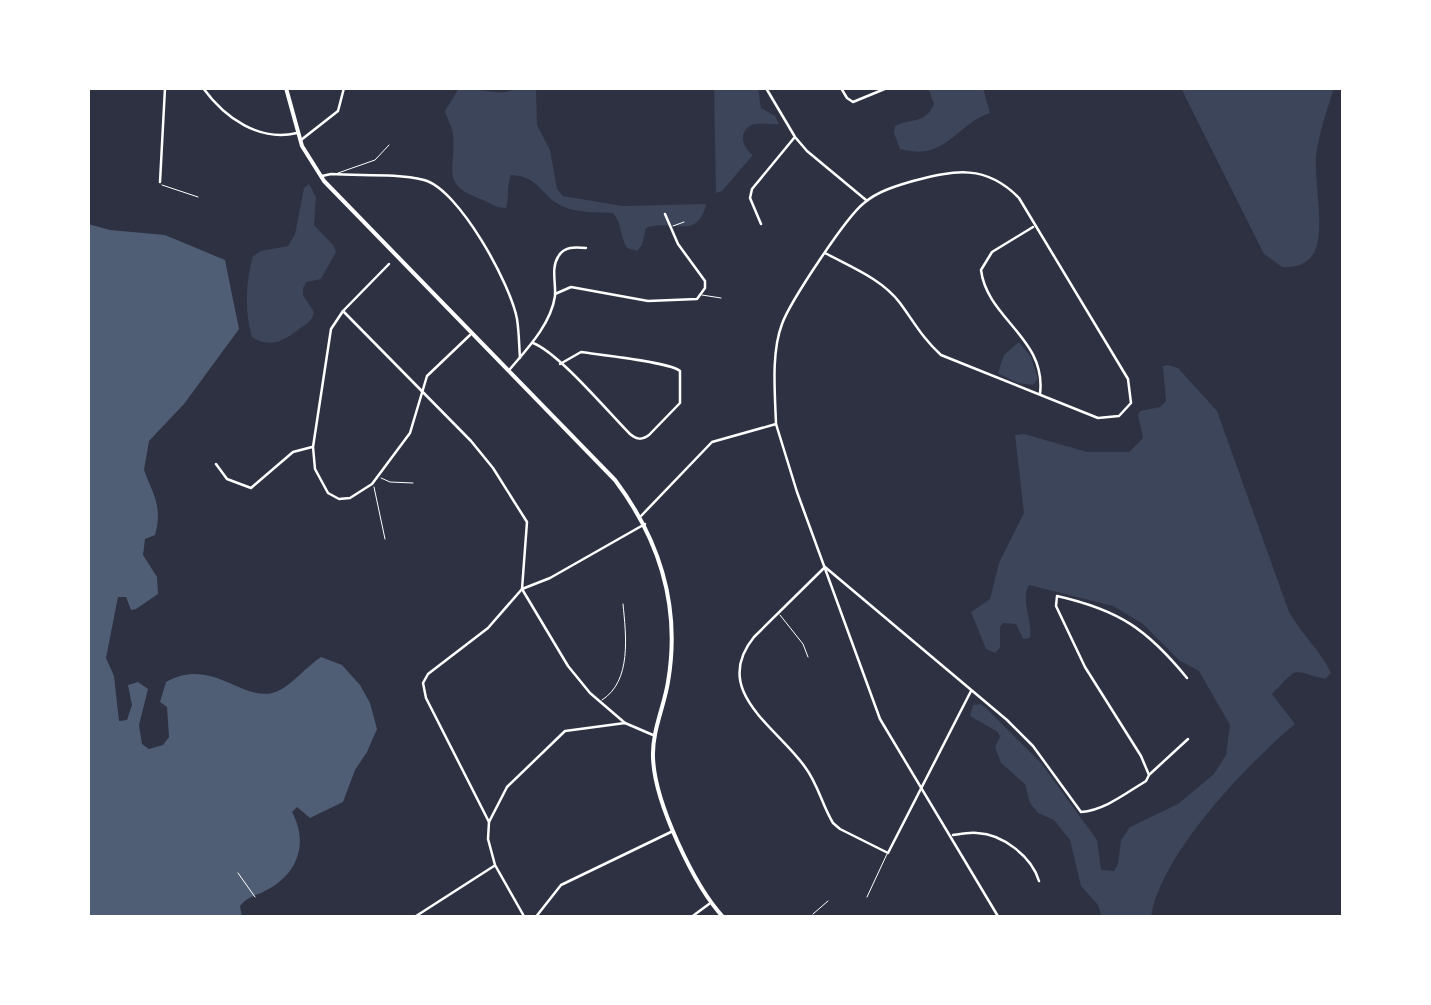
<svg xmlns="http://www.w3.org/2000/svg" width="1431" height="1005" font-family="Barlow,sans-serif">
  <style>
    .green { fill: #3c4559 }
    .water { fill: #4f5d75 }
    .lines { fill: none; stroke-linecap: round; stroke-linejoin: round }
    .path { stroke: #fff; stroke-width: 1 }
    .service { stroke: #fff; stroke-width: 1 }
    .minor { stroke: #fff; stroke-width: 2.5 }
    .tertiary { stroke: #fff; stroke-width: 4 }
  </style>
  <rect width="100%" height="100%" fill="#2d3142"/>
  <g class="green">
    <path d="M459 88C478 88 493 95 511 91L514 88H536L537 125 550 150 557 189 563 196 622 206 706 204C698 242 671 218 646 228L642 245 637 251 627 248C620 237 622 223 613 213 597 212 578 213 564 207 542 199 541 176 511 175 506 188 510 196 506 208 495 208 492 204 483 200 439 184 456 171 453 135 452 127 447 118 445 111Z"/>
    <path d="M714 88H758L761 108 775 116 779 124C773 125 758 122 752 125 737 132 743 148 753 155L722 191 716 193Z"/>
    <path d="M928 88H983L990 113C955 125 946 162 900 149L894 133 895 126C911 118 926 124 934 104Z"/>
    <path d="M1181 88H1334C1327 110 1319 133 1316 156 1314 182 1325 228 1315 251 1309 264 1295 268 1282 267L1264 254Z"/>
    <path d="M309 184 316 197 314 225 333 245 336 252 321 279 307 282 303 288V295L314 312C311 324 306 323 298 330 282 342 270 348 252 337 244 311 246 281 253 256L261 251 288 246 295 234 304 188Z"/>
    <polygon points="1019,342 1031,357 1038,379 1033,385 1018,383 998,373 1004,355"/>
    <path d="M1168 365 1178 368 1217 411 1289 612C1302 635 1321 651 1331 673L1325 679C1289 670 1300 666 1272 694L1295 724C1247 764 1160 855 1151 917H1102L1098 905 1081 886 1070 840 1054 820 1038 813 1030 803 1025 784 1001 763 995 747 1000 737 998 732 970 716 973 705 981 704 988 710 1041 763 1097 840 1101 870 1114 871 1118 864 1121 840 1130 827 1178 804 1214 774 1226 755 1230 725 1199 671 1179 660 1143 624 1113 606 1029 585C1020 599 1033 621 1030 638L1023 639 1016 624 1003 623 1000 627V648L995 653 986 649 971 612 990 599 999 563 1024 513 1015 435 1024 434 1087 452H1129L1143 438 1138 415 1140 411 1160 407 1166 401 1163 366Z"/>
  </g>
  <path class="water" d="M88 224 110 230 165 235 225 260 239 329 184 404 149 441 144 470C153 494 163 507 155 535L145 539 143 555 157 577 158 594 136 609 131 610 126 597H118L106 658 114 676 119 721 127 720 132 705 128 685 138 682 148 689 139 725 142 744 149 749 163 745 169 737 167 707 160 702 166 682C214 655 244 706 278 691 293 684 307 666 321 657L342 665 360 685 370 703 377 729 367 752 355 770 343 802 310 818 297 807 292 812C310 845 296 878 261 893 251 897 248 897 240 906L242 917H88Z"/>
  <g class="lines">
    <polyline class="path" points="238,873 255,897"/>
    <g class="service">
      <polyline points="338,173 375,160 389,145"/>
      <polyline points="162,185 198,197"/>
      <polyline points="673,226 684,222"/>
      <polyline points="702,295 721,298"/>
      <polyline points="381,478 390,482 413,483"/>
      <polyline points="374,487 385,539"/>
      <polyline points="780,615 803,644 808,657"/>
      <path d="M602 700C632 681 626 635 623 604"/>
      <polyline points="867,897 887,854"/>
      <polyline points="813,914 828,901"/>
    </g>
    <g class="minor">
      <path d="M203 88C225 118 259 142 297 133"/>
      <polyline points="766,88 795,137 807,151 866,200"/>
      <polyline points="841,88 847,98 853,102 887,88"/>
      <polyline points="88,125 88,170"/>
      <polyline points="301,140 338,111 344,88"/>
      <path d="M322 176 331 174C361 176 395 173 424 180 459 189 511 285 517 319 519 331 519 345 520 358"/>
      <polyline points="160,182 165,88"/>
      <polyline points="761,224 750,198 752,189 794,138"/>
      <path d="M1033 227 992 252 981 270C987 319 1047 338 1040 394"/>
      <polyline points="389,264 343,311 331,329 313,447 315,469 328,493 339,499 350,498 372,484 410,433 427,376 470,335"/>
      <polyline points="555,294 571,287 648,301 697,299 705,288 705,281 678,244 665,214"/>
      <polyline points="343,311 471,441 493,468 527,522 522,589 568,666 590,693 625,723"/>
      <path d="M533 343C559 353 608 412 630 434 637 440 642 440 649 435L680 403V371C670 362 601 355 581 352L560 364"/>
      <path d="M510 369C527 349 551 324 555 296 556 283 551 268 558 257 564 246 575 247 586 248"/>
      <path d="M776 424C775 393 771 353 782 324 790 302 846 217 864 203 878 191 896 186 913 181 955 170 986 164 1019 198L1128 379 1131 403 1119 416 1098 418 941 355C923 339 914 322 900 303 882 279 851 267 825 253"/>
      <polyline points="216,464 227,479 251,488 293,452 312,447"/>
      <polyline points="641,516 712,442 776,424 797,492 880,719 999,918"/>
      <path d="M971 691 888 853 840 829 833 823C822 805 818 784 805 767 777 727 710 691 754 637L825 567 1007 720 1033 746 1081 812C1105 810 1126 793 1146 781L1149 775 1141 756 1085 667 1056 606 1057 596C1119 610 1147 629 1187 678"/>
      <polyline points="1150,774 1188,739"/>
      <polyline points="489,822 426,698 423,683 428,674 488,628 522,589 550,578 645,524"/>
      <path d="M953 835C960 834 970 832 977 833 1003 834 1032 857 1039 881"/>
      <polyline points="413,918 494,866"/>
      <polyline points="525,918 495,865 488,839 489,822 507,787 565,731 625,723 653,735"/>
      <polyline points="535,918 561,885 673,831"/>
      <polyline points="690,918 709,904"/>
      <polyline points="805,918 811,918"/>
    </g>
    <path class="tertiary" d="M286 88 302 146 324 181 615 480C660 540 681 606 668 682 664 707 652 731 653 757 654 801 694 886 724 918"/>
  </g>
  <rect width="1431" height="1005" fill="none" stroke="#ffffff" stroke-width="180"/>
</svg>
